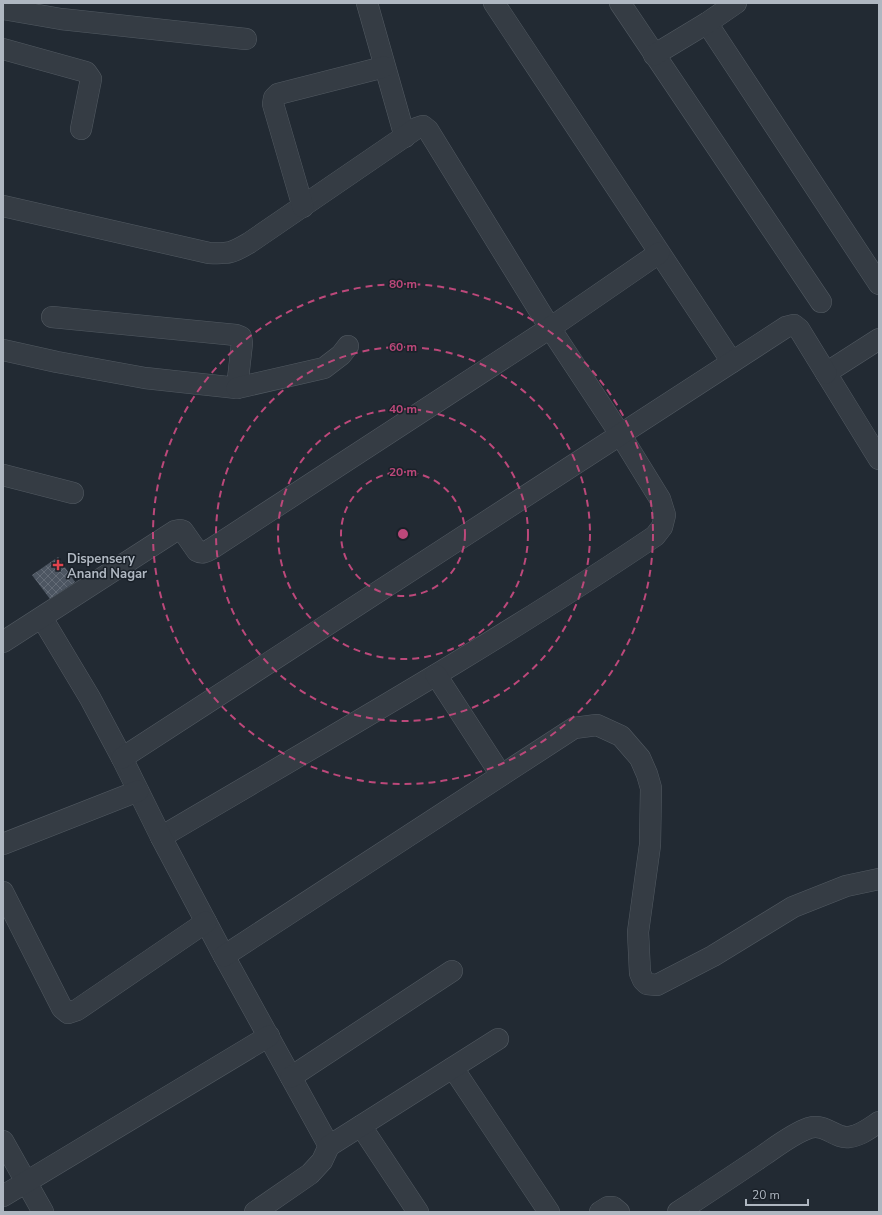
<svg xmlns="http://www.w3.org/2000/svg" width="882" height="1215" font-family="'Nunito Sans',sans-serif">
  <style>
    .building { fill: url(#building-cross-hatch) }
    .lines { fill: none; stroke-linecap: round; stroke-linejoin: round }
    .street-casing { stroke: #525a62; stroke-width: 22 }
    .street { stroke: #353c44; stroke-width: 21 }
    .ring { fill: none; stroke: #bc487a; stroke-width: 2; stroke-dasharray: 7 5 }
    .health-dot { fill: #e0444e; stroke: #1a2129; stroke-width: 1.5 }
    .labels { text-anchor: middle; stroke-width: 3; stroke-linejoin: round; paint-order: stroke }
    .poi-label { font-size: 13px; font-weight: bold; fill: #afb7c1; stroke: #1a2129; text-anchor: start }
    .centre { fill: #bc487a; stroke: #1a2129; stroke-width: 2 }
    .ring-label { font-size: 12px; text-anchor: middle; font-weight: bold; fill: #bc487a; stroke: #1a2129; stroke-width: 3; stroke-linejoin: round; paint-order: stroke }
  </style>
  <defs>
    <pattern id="building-cross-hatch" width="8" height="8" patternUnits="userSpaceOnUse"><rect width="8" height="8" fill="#4d5662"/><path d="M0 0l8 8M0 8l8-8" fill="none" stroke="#646c77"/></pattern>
  </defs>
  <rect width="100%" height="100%" fill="#222a33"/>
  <polygon class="building" points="58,557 75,582 50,599 32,575"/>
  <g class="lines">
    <g class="street-casing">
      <g id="street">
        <polyline points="367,3 405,137"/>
        <polyline points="494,3 732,362"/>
        <polyline points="620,3 821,302"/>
        <polyline points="3,9 61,19 246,39"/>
        <polyline points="707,23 879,284"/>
        <polyline points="3,49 86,72 91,79 81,129"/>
        <polyline points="654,55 707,23 736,3"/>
        <path d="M3 206 209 253C229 254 232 253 249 243L417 128 423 126 428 130 550 328 620 434 660 499 665 515 662 527 655 536C495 644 327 739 161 837"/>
        <polyline points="303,207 273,104 274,98 278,94 384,67"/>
        <polyline points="879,339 826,373 879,459"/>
        <polyline points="3,350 57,362 145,378 237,388 242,343 241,337 236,335 52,317"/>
        <polyline points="237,388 324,368 341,355 348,346"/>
        <polyline points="3,475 73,493"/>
        <polyline points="42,618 90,698 122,758 161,837 224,956 329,1146"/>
        <path d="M3 642 175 531 180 530 183 531 197 551C202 554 206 552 211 549L550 328 659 253"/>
        <polyline points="436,675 501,775"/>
        <polyline points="122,758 786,327 794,325 799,329 826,373"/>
        <polyline points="3,844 138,791"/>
        <polyline points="3,892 62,1008 68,1013 77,1010 206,922"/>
        <polyline points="224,956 574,728 597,725 621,736 640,758 647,774 651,788 650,845 638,932 640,973 643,980 647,984 657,985 713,956 793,907 846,886 879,879"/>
        <polyline points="453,1068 549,1212"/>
        <polyline points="291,1077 452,971"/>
        <polyline points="361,1126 418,1212"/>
        <polyline points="3,1141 43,1212"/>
        <polyline points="3,1196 269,1036"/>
        <polyline points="255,1212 310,1174 322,1161 329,1146 498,1039"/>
        <polyline points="600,1212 608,1207 613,1207 619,1212"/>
        <path d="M678 1212C707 1193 736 1174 764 1155 777 1146 794 1133 809 1128 826 1123 835 1139 849 1137 860 1136 870 1128 879 1122"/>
      </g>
    </g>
    <use href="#street" class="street"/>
  </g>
  <g class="ring">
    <circle cx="403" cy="534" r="62"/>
    <circle cx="403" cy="534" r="125"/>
    <circle cx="403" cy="534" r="187"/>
    <circle cx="403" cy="534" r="250"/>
  </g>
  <path class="health-dot" d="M56 559h4v4h4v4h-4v4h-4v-4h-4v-4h4z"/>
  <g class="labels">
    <g class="poi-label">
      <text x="67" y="563">Dispensery<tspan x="67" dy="15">Anand Nagar</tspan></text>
    </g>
  </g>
  <circle cx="403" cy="534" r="6" class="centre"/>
  <g class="ring-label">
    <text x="403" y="288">80 m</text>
    <text x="403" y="351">60 m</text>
    <text x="403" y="413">40 m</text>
    <text x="403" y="476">20 m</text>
  </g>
  <rect width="882" height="1215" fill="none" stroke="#afb7c1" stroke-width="8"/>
  <path d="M746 1199v6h62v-6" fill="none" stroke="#afb7c1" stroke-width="2"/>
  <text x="752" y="1199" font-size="12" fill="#afb7c1" stroke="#1a2129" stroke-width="3" paint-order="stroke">20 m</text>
</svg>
